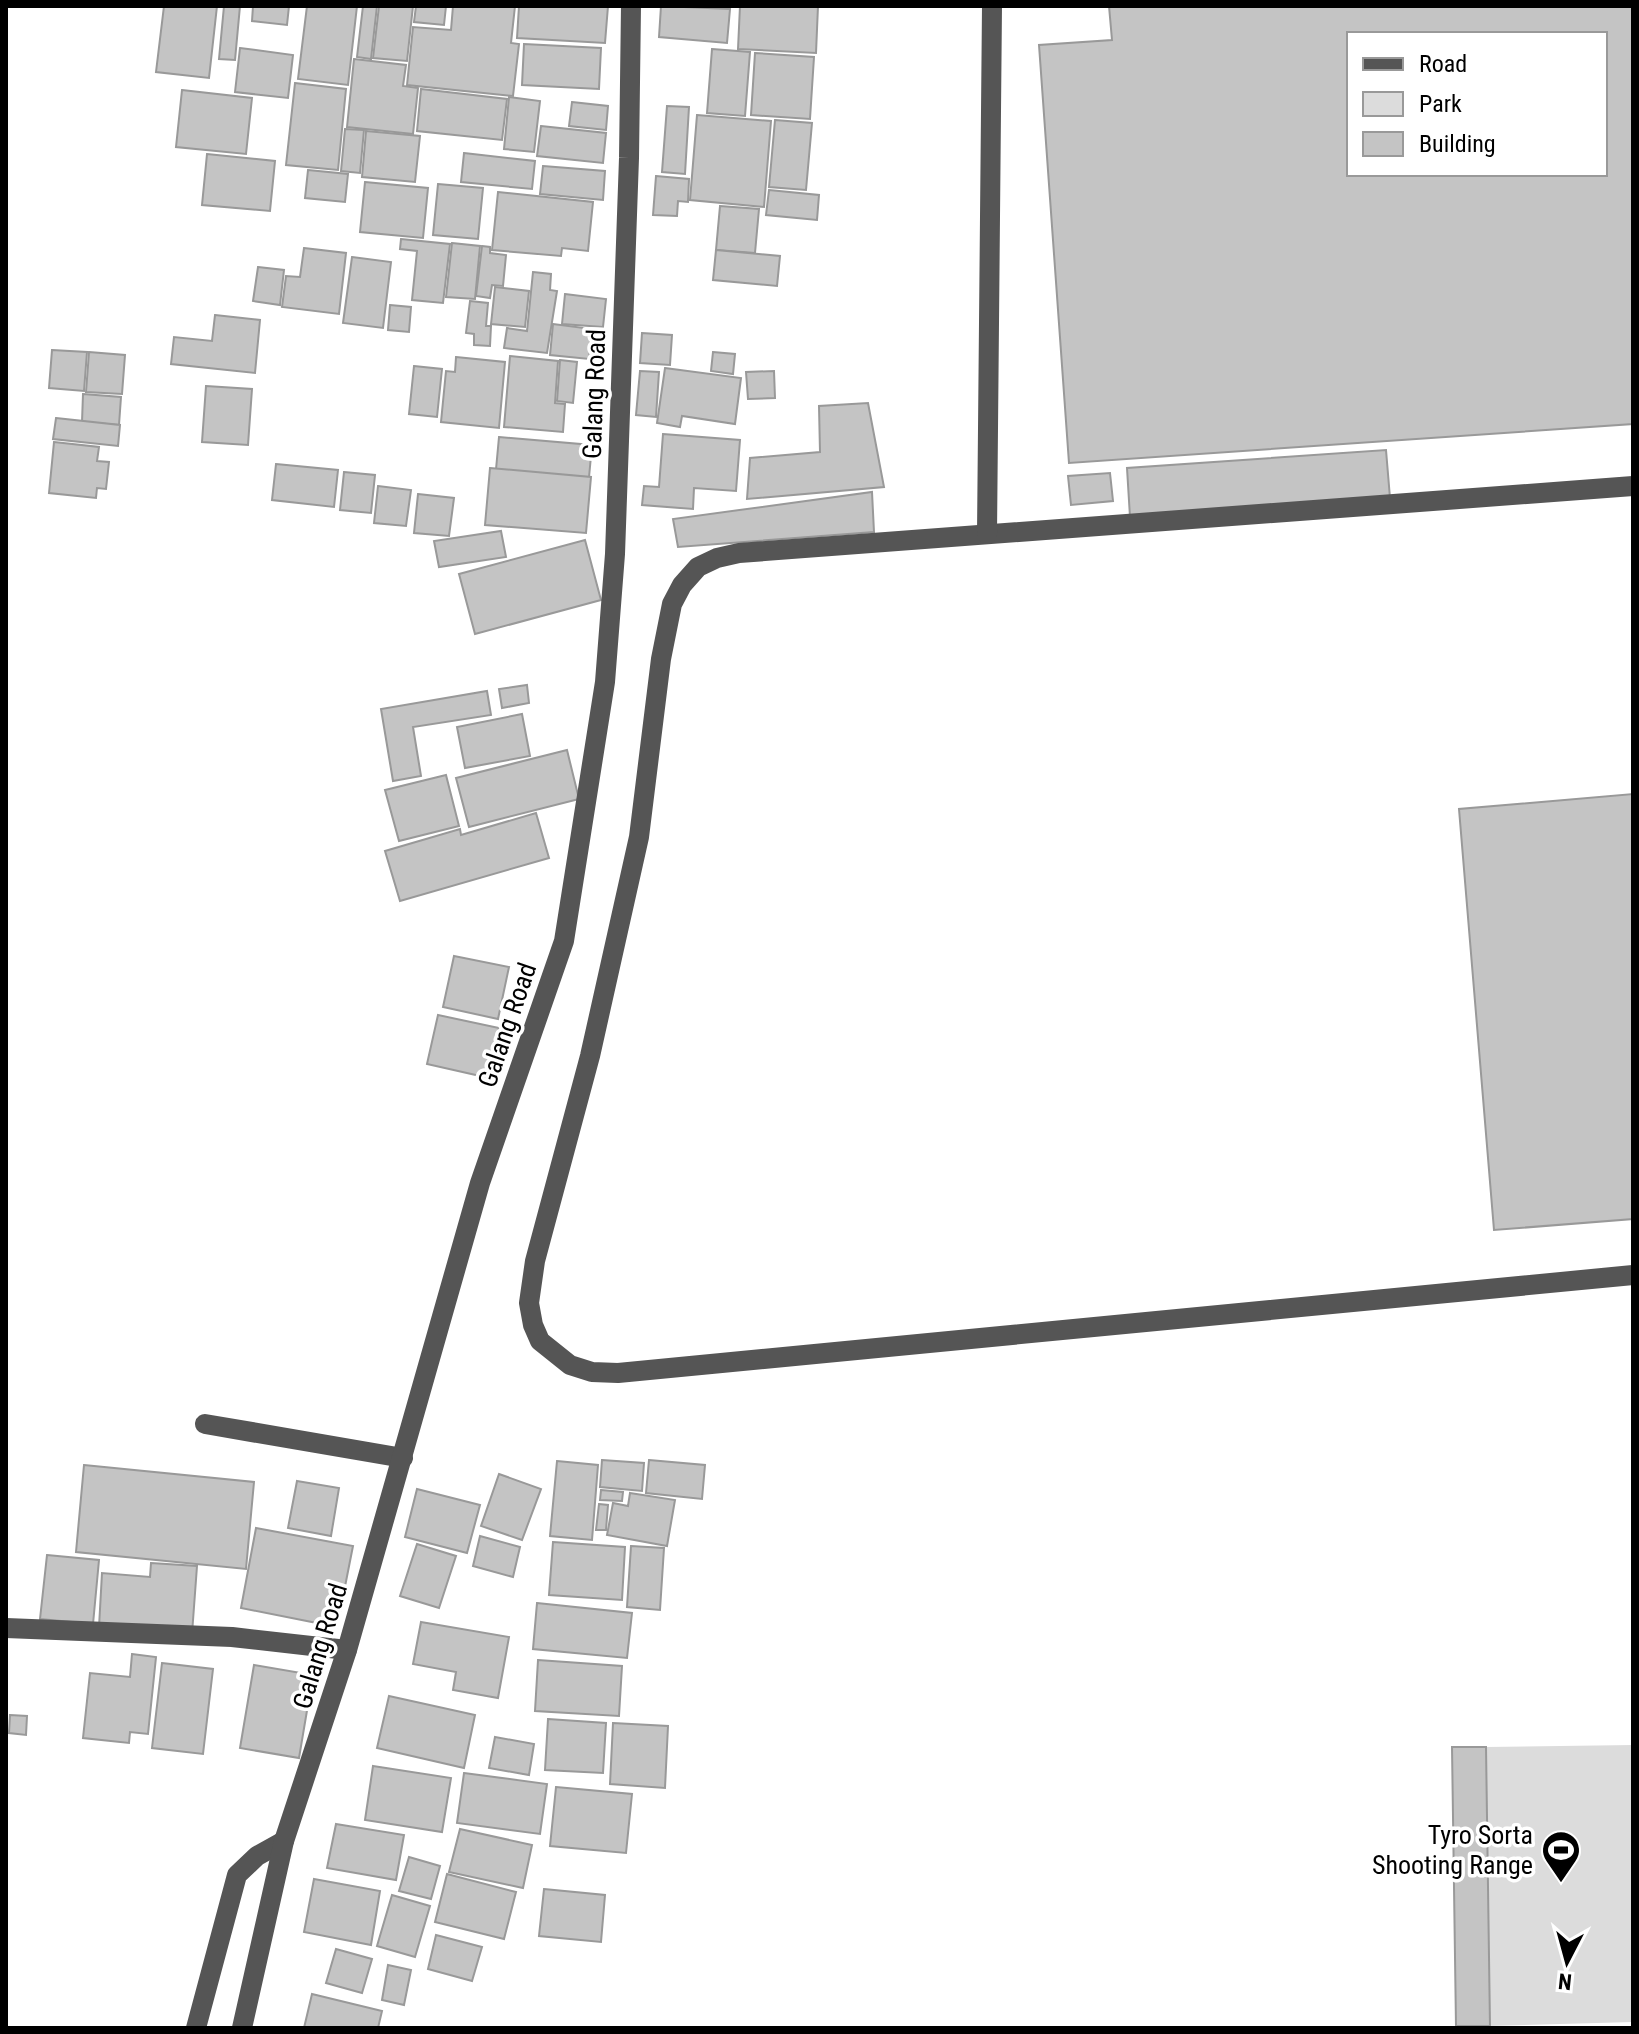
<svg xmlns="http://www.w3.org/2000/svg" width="1639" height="2034" font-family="'Roboto Condensed',sans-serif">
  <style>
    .green { fill: #dcdcdc }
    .building { fill: #c4c4c4; stroke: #999; stroke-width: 2; fill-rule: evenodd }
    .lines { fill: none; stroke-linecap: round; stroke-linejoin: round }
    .minor { stroke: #555; stroke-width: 20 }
    .labels { text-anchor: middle; stroke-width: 7; stroke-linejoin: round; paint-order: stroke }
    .street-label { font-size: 26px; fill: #000; stroke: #fff }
    .poi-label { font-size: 26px; fill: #000; stroke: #fff; text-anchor: end }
  </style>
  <rect width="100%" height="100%" fill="#fff"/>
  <polygon class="green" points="1633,1745 1633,2022 1490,2026 1486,1747"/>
  <g class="building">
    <polygon points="164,6 217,6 209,78 156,72"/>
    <polygon points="224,6 240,6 235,60 219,59"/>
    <polygon points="253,6 289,6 287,25 252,21"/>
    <polygon points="307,6 357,6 348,85 298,79"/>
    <polygon points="363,6 377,6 371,59 357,57"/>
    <polygon points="379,6 413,6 407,61 373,58"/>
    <polygon points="416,6 446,6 444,25 414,22"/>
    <polygon points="453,6 515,6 511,43 519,44 513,96 407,85 413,27 451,30"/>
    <polygon points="519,6 608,6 605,43 517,38"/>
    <polygon points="661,6 730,9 727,43 659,37"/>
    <polygon points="740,6 818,6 816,53 738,49"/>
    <path d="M1109 6H1633V424L1069 463 1039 45 1112 40ZM1349 34H1605V174H1349Z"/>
    <polygon points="524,44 601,48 599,89 522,85"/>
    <polygon points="240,48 293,55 288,98 235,92"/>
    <polygon points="712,49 750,52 745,116 707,113"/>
    <polygon points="755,53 814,57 810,119 751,115"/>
    <polygon points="354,59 406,65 403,86 418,88 413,134 347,127"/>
    <polygon points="295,83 346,89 338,170 286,165"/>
    <polygon points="421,89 507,99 502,140 417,131"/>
    <polygon points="182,90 252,98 246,154 176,147"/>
    <polygon points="509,97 540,101 534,152 504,149"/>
    <polygon points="572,102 608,106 606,130 569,126"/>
    <polygon points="667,106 689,107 685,174 662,172"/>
    <polygon points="697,115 771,121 764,207 690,200"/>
    <polygon points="775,120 812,123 806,190 769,187"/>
    <polygon points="541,126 606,133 603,163 537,156"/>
    <polygon points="345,129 364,130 360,173 341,171"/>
    <polygon points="366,131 420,136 415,182 362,177"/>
    <polygon points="464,153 535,161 532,189 461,182"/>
    <polygon points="207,154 275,161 270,211 202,205"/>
    <polygon points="543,166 605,171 603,200 540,194"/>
    <polygon points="308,170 348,174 345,202 305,198"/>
    <polygon points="656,176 689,179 688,202 678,201 677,216 653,215"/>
    <polygon points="365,182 428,188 423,238 360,232"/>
    <polygon points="438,184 483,188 478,239 433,235"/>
    <polygon points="769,190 819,195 817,220 766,215"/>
    <polygon points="498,192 593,202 588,251 562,248 561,256 492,250"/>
    <polygon points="720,206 759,209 755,253 716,250"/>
    <polygon points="401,239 450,244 443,303 412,300 417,251 400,249"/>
    <polygon points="452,243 480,246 475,299 446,297"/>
    <polygon points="482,246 490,247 490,253 506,255 503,286 492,285 490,298 476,296"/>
    <polygon points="304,248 346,253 339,314 282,307 286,276 300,277"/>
    <polygon points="716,250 780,256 777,286 713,280"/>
    <polygon points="352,257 391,262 383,328 343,323"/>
    <polygon points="258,267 284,270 280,305 253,301"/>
    <polygon points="533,272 551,274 550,290 557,291 547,353 504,348 507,328 527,331"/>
    <polygon points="495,287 529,291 525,327 491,324"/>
    <polygon points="565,294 606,299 603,327 562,324"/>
    <polygon points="470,301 488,303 486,326 491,326 490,346 474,345 474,334 466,333"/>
    <polygon points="390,305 411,307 409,332 388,330"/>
    <polygon points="215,315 260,320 255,373 171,364 174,337 212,341"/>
    <polygon points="553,324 592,329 589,359 550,355"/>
    <polygon points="642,333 672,335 670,365 640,363"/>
    <polygon points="52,350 87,352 84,391 49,388"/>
    <polygon points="89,352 125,355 122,394 86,392"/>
    <polygon points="713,352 735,354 733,374 711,371"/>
    <polygon points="510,356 558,361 555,403 565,404 563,432 504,427"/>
    <polygon points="456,357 505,362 499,428 441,422 446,371 455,372"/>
    <polygon points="560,360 577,362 573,403 557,401"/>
    <polygon points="414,366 442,369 437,417 409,414"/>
    <polygon points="665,368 741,378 735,424 682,416 680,427 657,423"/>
    <polygon points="640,371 659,372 656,417 636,415"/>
    <polygon points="774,371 775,398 748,399 746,372"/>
    <polygon points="206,386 252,389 248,445 202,442"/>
    <polygon points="83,394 121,397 119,425 82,422"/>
    <polygon points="868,403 884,487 747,499 750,458 820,452 819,406"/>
    <polygon points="56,418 120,425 118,446 53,439"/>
    <polygon points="663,434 740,440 736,491 694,488 693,509 642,505 644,486 659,487"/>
    <polygon points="499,437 592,445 587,499 494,491"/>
    <polygon points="54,442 99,447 97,461 109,462 106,489 97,488 96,498 49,493"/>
    <polygon points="1386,450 1390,498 1130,517 1127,468"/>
    <polygon points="276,464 338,470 334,507 272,500"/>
    <polygon points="490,468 591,477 586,533 485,525"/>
    <polygon points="344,472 375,475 371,513 340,510"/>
    <polygon points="1110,473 1113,501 1071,505 1068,476"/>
    <polygon points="378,486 411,490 406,526 374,523"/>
    <polygon points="872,492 874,532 678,547 673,519"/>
    <polygon points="418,494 454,498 449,536 414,533"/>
    <polygon points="501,531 506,557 439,567 434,541"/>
    <polygon points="585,540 601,600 475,634 459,574"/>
    <polygon points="527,685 529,703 502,708 499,689"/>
    <polygon points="487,691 491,715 413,727 421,776 393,781 381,709"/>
    <polygon points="522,714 530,756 465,768 457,727"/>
    <polygon points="567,750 579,799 469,827 456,778"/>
    <polygon points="446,775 459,826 399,841 385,790"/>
    <polygon points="1633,794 1633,1219 1494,1230 1459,809"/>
    <polygon points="536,813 549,858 400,901 385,851 460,829 461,835"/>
    <polygon points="454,956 509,967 498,1019 443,1007"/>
    <polygon points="438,1015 499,1028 489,1078 427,1064"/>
    <polygon points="602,1460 644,1463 642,1491 600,1487"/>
    <polygon points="649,1460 705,1465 702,1499 646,1493"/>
    <polygon points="557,1461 598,1465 592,1540 550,1536"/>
    <polygon points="84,1465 254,1482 246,1569 76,1552"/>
    <polygon points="499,1474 541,1489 522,1540 481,1526"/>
    <polygon points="297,1481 339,1488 331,1536 288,1528"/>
    <polygon points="417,1489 480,1505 467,1553 405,1537"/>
    <polygon points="601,1490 623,1492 622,1501 600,1500"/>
    <polygon points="630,1493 675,1500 667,1546 607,1535 613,1503 628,1506"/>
    <polygon points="599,1504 608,1505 606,1530 596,1530"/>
    <polygon points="256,1528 353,1546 337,1627 241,1608"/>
    <polygon points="480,1536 520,1547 513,1577 473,1566"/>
    <polygon points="553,1542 625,1547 622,1600 549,1595"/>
    <polygon points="417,1544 456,1556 439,1608 400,1596"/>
    <polygon points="631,1546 664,1548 660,1610 627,1607"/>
    <polygon points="47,1555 99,1560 93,1624 40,1619"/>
    <polygon points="151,1563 197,1566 192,1634 99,1627 102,1573 150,1577"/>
    <polygon points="537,1603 632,1613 627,1658 533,1649"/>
    <polygon points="421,1622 509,1637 498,1698 453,1690 456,1672 413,1664"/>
    <polygon points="132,1654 156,1657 148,1734 130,1732 129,1743 83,1738 90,1673 130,1677"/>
    <polygon points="538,1660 622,1666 619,1716 535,1711"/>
    <polygon points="162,1663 213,1669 203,1754 152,1748"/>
    <polygon points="254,1665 313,1675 299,1758 240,1748"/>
    <polygon points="389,1696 475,1715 464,1768 377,1748"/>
    <polygon points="10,1715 27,1716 26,1735 9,1733"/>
    <polygon points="548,1719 606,1723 603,1773 545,1770"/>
    <polygon points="613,1723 668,1726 665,1788 610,1784"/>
    <polygon points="495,1737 534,1744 529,1775 489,1768"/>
    <polygon points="1452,1747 1486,1747 1490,2026 1456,2026"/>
    <polygon points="373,1766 451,1778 442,1832 365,1820"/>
    <polygon points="464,1773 547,1784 540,1834 457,1823"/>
    <polygon points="556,1787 632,1794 626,1853 550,1846"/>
    <polygon points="336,1824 404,1835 396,1880 327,1868"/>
    <polygon points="460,1829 532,1845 523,1888 449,1872"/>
    <polygon points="409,1857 440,1866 431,1899 399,1891"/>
    <polygon points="447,1874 516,1892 504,1939 435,1922"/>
    <polygon points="314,1879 380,1891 371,1945 304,1932"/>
    <polygon points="544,1889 605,1895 601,1942 539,1936"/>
    <polygon points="392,1895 430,1906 415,1957 377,1946"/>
    <polygon points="436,1935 482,1947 472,1981 428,1969"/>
    <polygon points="336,1949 372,1959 362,1993 326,1983"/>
    <polygon points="388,1965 411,1970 404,2005 382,2000"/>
    <polygon points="312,1994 382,2011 378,2028 304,2028"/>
  </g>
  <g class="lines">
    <g class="minor">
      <polyline points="1633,486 739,553 717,558 698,567 682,585 672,604 661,659 639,837 590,1056 535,1261 529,1303 533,1325 540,1341 570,1365 592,1372 618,1373 1633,1275"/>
      <polyline points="987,534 992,6"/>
      <polyline points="205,1424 403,1458"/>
      <polyline points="6,1628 232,1637 347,1650"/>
      <polyline points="196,2028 237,1875 257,1856 284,1841"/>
      <polyline points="242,2028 284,1841 347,1650 480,1183 564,941 605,682 615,554 629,158 631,6"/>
    </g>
  </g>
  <defs>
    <g id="stadium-pin" transform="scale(2)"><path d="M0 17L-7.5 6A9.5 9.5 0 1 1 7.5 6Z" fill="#000" stroke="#fff"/><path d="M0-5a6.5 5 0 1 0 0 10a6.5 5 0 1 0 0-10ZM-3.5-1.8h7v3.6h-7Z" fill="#fff"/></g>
  </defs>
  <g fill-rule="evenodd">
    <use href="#stadium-pin" x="1561" y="1850"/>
  </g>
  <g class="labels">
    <g class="street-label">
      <text transform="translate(594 394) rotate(-88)" y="9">Galang Road</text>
      <text transform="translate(507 1025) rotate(-71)" y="9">Galang Road</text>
      <text transform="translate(320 1646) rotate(-73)" y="9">Galang Road</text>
    </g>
    <g class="poi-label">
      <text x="1533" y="1844">Tyro Sorta<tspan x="1533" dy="30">Shooting Range</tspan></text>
    </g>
  </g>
  <rect width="1639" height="2034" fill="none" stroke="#000000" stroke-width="16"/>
  <rect x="1347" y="32" width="260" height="144" fill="#ffffff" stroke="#999999" stroke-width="2"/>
  <rect x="1363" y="58" width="40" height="12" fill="#555555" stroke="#999999" stroke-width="2"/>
  <text x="1419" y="72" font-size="24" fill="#000000">Road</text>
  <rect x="1363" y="92" width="40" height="24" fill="#dcdcdc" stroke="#999999" stroke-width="2"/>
  <text x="1419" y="112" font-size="24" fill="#000000">Park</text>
  <rect x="1363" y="132" width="40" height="24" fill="#c4c4c4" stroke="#999999" stroke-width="2"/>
  <text x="1419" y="152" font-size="24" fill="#000000">Building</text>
  <g transform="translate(1567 1962) rotate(186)" stroke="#ffffff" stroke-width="6" paint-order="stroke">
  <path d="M0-6L14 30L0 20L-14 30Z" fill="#000000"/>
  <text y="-12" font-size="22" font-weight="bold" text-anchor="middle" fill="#000000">N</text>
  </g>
</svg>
